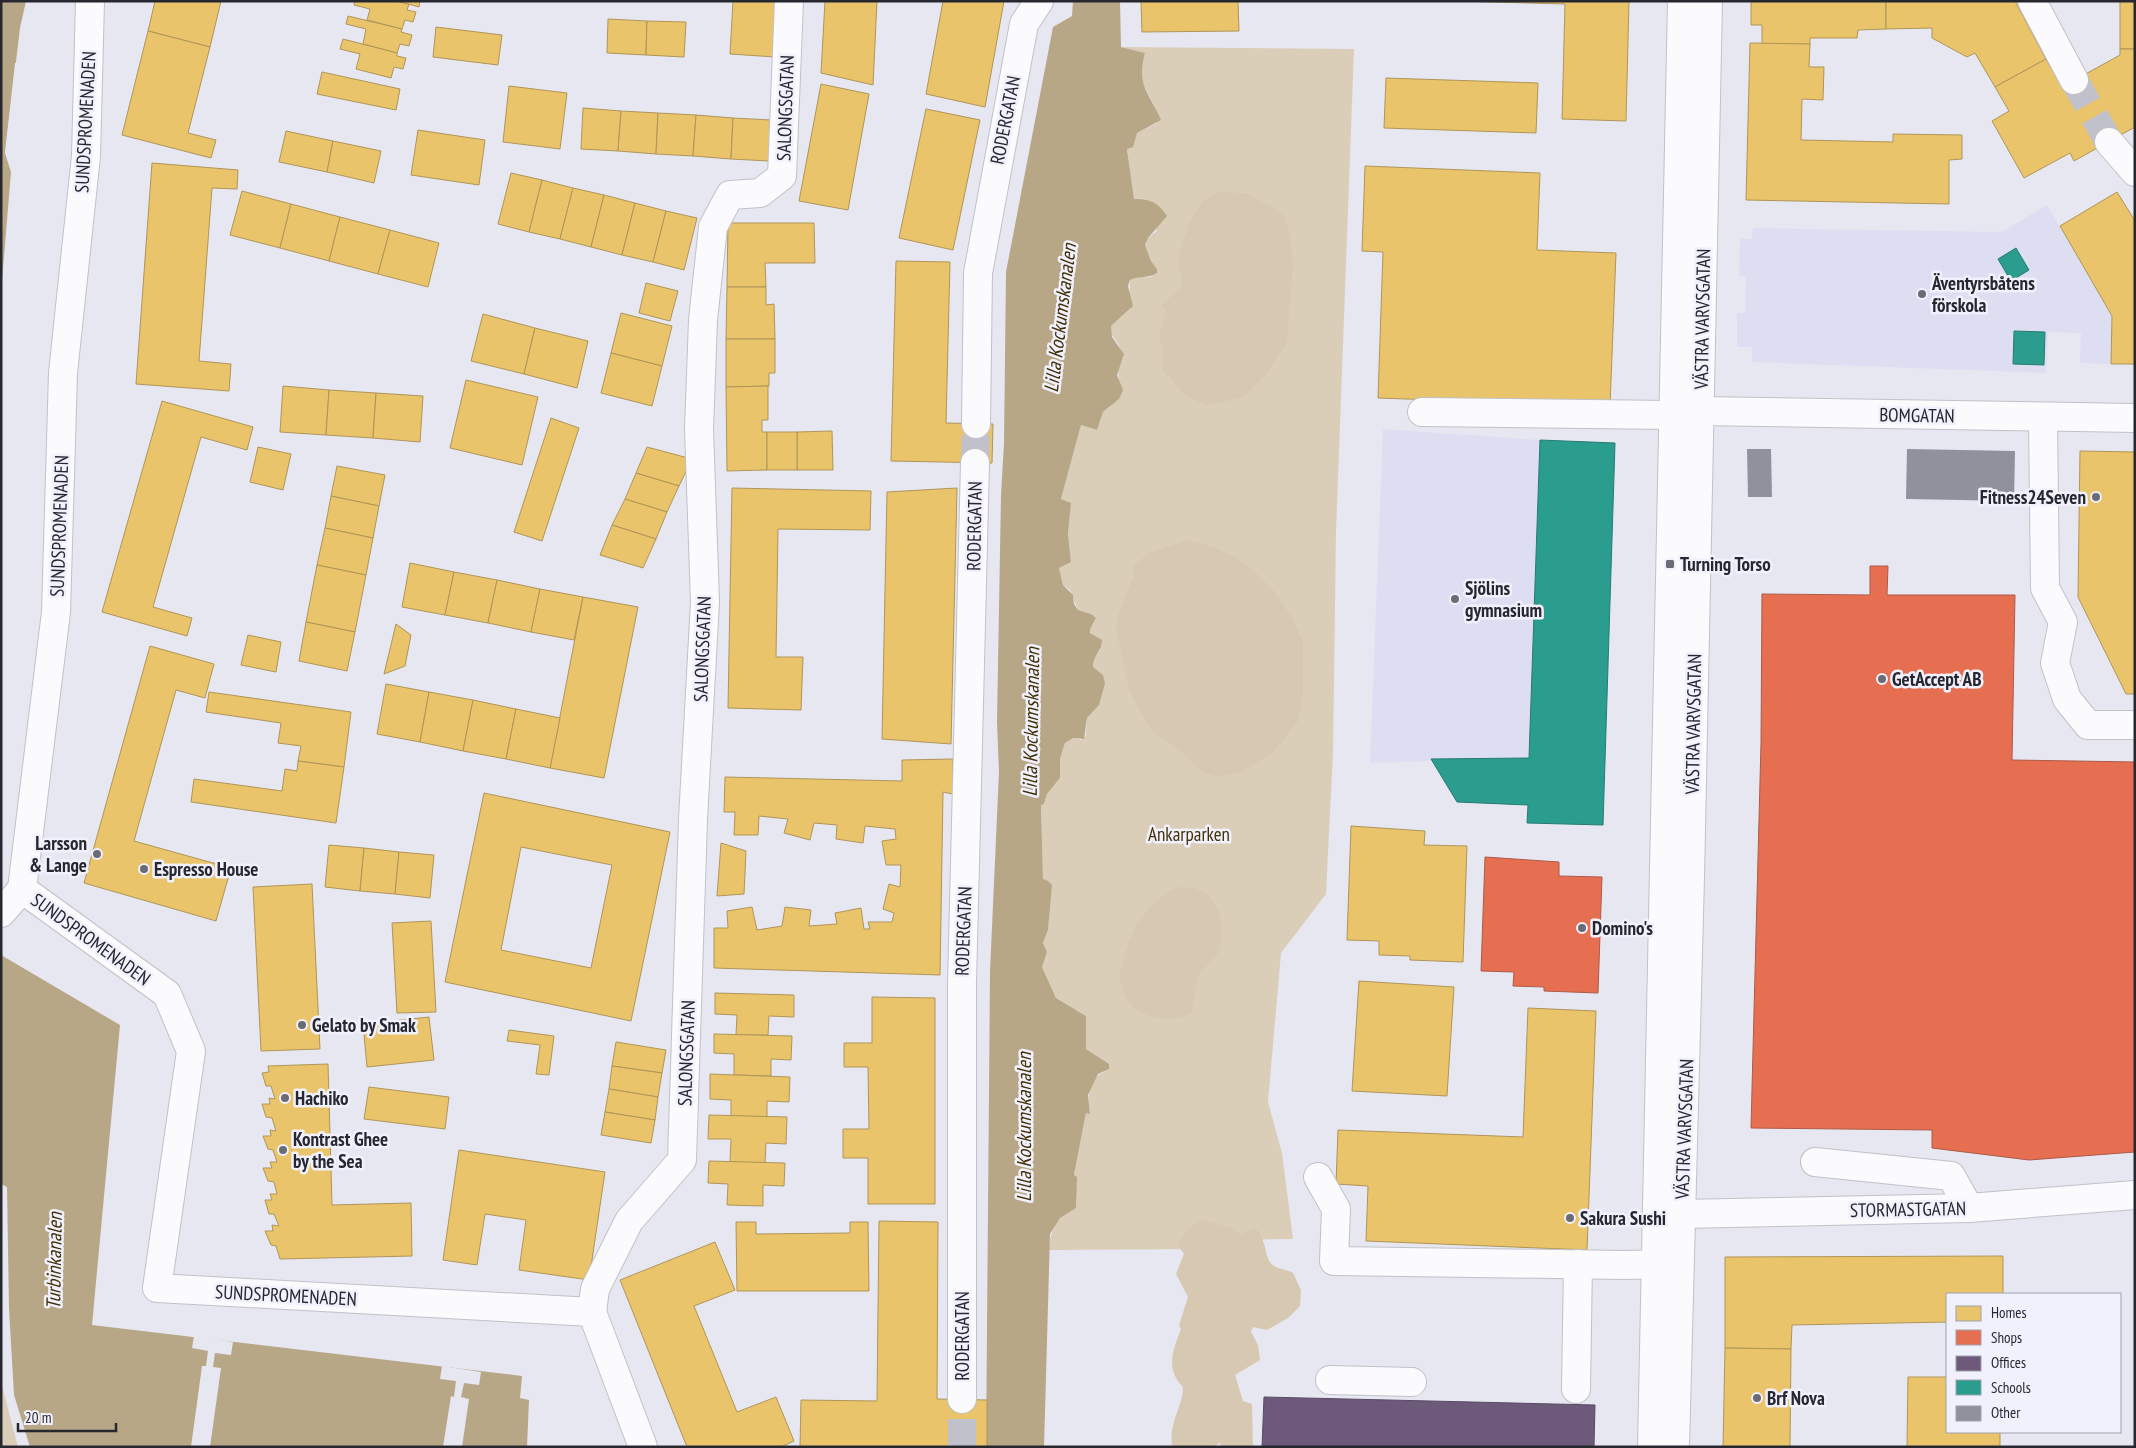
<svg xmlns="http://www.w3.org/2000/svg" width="2136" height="1448" font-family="'PT Sans Narrow',sans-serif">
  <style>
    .built { fill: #dddef1 }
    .green { fill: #dbceb8 }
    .forest { fill: #d7c9b1 }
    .water { fill: #b8a786 }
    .pier { fill: #e7e7f2 }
    .homes { fill: #e9c46a; stroke: #af9558; fill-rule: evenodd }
    .shops { fill: #e76f51; stroke: #ad5a47 }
    .offices { fill: #6d597a; stroke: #584a64 }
    .schools { fill: #2a9d8f; stroke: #297a72 }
    .building { fill: #91919e }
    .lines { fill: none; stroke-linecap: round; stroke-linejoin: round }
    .minor-tunnel { stroke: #c1c1cb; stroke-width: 28; stroke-dasharray: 28 14; stroke-linecap: butt }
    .minor-casing { stroke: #c0c1c9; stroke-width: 30 }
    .minor { stroke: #fbfbfd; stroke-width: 28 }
    .poi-dot { fill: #6a6b73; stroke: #f1f1fd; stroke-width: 2 }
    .labels { text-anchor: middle; stroke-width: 5; stroke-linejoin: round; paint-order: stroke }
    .street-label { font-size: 19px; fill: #27282f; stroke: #f1f1fd }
    .poi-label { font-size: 19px; font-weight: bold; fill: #27282f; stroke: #f1f1fd; text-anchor: start }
    .park-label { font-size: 19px; fill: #443206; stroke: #f1f1fd }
    .water-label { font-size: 20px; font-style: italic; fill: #412f03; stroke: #f1f1fd }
  </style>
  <rect width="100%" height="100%" fill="#e7e7f2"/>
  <g class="built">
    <polygon points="2047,205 2112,316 2111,364 2080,363 2081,333 2048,332 2046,373 1752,362 1752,347 1737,347 1737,313 1745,313 1746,276 1739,276 1740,239 1752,239 1753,228 2002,232"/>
    <polygon points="1383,429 1540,440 1529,758 1370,763"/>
  </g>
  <g class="green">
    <path d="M1121 47 1354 49 1336 532 1333 753 1326 894 1281 953 1268 1102 1282 1153 1293 1239 1215 1240 1212 1249 1049 1250C1051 1225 1058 1219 1077 1202L1074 1191 1077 1177 1074 1176 1086 1113H1090C1088 1097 1087 1078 1106 1071L1103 1060 1086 1049V1016L1056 998 1042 967 1047 952 1043 943 1048 930 1051 885 1043 880 1041 804H1044L1047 794 1060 778V759L1065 743 1073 738 1082 740 1086 735 1087 718 1099 705 1103 675 1093 668 1092 662 1100 650 1089 629 1094 622 1091 614 1078 610 1070 590 1063 585 1059 568 1071 562 1068 534 1070 514 1061 499 1081 425 1097 430 1103 412 1110 407 1119 382 1118 367 1123 358 1119 345 1110 332 1111 326 1129 310 1130 280 1135 277H1151L1157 269 1151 261 1145 245 1148 238 1157 231 1134 200 1127 148 1137 133 1157 123C1160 106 1142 90 1140 72 1140 66 1144 59 1145 53Z"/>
    <polygon points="1,1382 18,1447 1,1447"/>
  </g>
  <g class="forest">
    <polygon points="1220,191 1249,194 1285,215 1290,235 1293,265 1287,342 1265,376 1242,398 1207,405 1187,397 1162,369 1163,352 1159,337 1165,311 1161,305 1180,288 1182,278 1178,263 1179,253 1190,220 1203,201"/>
    <polygon points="1187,540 1214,547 1237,558 1254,571 1274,591 1293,619 1303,642 1303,696 1298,721 1273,753 1239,773 1219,777 1202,772 1180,751 1151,730 1137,706 1129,690 1116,627 1118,615 1134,575 1133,566 1151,552"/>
    <path d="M1180 887 1195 888 1209 895 1219 911 1223 938 1217 955 1197 977 1192 1013C1161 1027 1120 1015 1120 974 1120 966 1132 931 1137 923 1141 918 1157 899 1163 895 1167 891 1175 889 1180 887Z"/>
    <path d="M1203 1220 1232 1228 1241 1234 1255 1228C1268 1239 1263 1259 1274 1266 1279 1269 1288 1270 1293 1273L1301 1290 1300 1306 1288 1318 1267 1330 1253 1327 1251 1332 1258 1345 1260 1360 1235 1375 1243 1401 1252 1404 1253 1447H1222L1220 1443 1213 1447H1172C1169 1420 1183 1407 1183 1387 1165 1369 1173 1350 1181 1329L1179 1325 1188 1297 1176 1274 1184 1254 1178 1245C1184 1232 1190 1226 1203 1220Z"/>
  </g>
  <g class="water">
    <polygon points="1,1 26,1 20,28 5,153 11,172 1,293"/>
    <path d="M1073 1H1120L1121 47 1145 53C1136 86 1149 92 1161 120L1137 133 1133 147 1127 149 1134 199C1150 199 1158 202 1167 216L1148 238 1145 245 1151 261 1157 269V273C1148 279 1139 275 1130 280L1128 286 1133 306 1111 326 1112 337 1124 354 1117 375 1123 390 1119 399 1103 412 1097 430 1081 425 1061 499 1071 503 1068 534 1071 562 1059 568 1063 585 1073 595 1074 604 1078 610 1091 614 1096 618 1090 629V633L1102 640C1102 651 1092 657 1093 667L1103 675 1105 683 1099 705 1087 718 1084 739 1073 738 1065 743 1060 759V778L1047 794 1044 804 1041 805 1043 879 1048 881 1052 885 1048 930 1043 943 1047 952 1042 967 1056 998 1086 1016V1049L1109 1064V1069L1098 1074 1088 1095 1090 1114 1086 1113 1074 1175 1077 1177 1076 1208 1060 1218 1050 1234 1044 1447H986L990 971 999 772 997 722 1001 495 1004 443 1006 272 1053 27 1072 16Z"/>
    <polygon points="1,955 120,1025 92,1325 522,1376 520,1398 529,1400 527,1447 30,1447 14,1395 9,1309 7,1187 1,1184"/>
  </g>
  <g class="pier">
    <polygon points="15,63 18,63 7,153 5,153"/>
    <polygon points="194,1336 233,1342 231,1355 215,1353 213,1367 221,1368 210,1447 191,1447 202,1366 206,1366 208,1351 192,1348"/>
    <polygon points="442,1366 481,1372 479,1385 464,1383 461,1397 469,1399 462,1447 443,1447 451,1396 454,1397 456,1381 440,1379"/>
  </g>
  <g class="homes">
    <polygon points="155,1 221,1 210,47 148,31"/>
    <polygon points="355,1 397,1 409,4 407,10 416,12 413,22 405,20 402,29 367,20 370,9 354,5"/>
    <polygon points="397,1 420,1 419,7"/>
    <polygon points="733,1 778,1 775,57 730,54"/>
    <polygon points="825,1 877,1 873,85 821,73"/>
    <polygon points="943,1 1004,1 985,107 926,94"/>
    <polygon points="1141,1 1238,1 1239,31 1142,32"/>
    <polygon points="1456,1 1629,1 1626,121 1562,119 1565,4"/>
    <polygon points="1751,1 1886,1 1886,29 1858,30 1857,38 1810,38 1810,44 1762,44 1762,25 1751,25"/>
    <polygon points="1886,1 2015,1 2046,59 1995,87 1975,53 1967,57 1932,38 1932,28 1886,29"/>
    <rect x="2120" y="1" width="15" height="48"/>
    <polygon points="348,16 402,29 401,32 412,35 409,46 400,44 397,53 363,44 366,29 346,24"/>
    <polygon points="608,19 647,21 646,55 607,53"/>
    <polygon points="647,21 686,22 684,57 646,55"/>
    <polygon points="436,27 502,35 498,65 433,57"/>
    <polygon points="148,31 210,47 188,133 216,140 211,158 122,135"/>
    <polygon points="343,39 397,53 397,56 406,58 403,69 394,67 391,78 356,69 360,54 340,49"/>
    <polygon points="1750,43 1810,44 1809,67 1824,67 1823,100 1802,99 1801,140 1893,142 1893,134 1962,135 1962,159 1949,160 1949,204 1746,200"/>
    <polygon points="2120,49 2135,49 2135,127 2074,161 2070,153 2024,178 1992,121 2009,111 1995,87 2046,59 2062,87 2120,55"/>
    <polygon points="322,72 400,89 396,110 317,94"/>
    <polygon points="1386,78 1538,83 1536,133 1384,128"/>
    <polygon points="821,84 869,94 848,210 799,201"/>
    <polygon points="509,86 567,93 560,149 503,142"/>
    <polygon points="583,108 621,111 618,151 581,149"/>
    <polygon points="926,109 980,120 953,250 899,238"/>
    <polygon points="621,111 658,113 656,154 618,151"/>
    <polygon points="658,113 696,115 693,156 656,154"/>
    <polygon points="696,115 733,118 731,159 693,156"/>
    <polygon points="733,118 771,120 769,161 731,159"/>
    <polygon points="418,130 485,140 479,185 411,175"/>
    <polygon points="286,131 333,141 327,172 279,162"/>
    <polygon points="333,141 381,151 374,183 327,172"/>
    <polygon points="152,163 238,170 237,189 212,188 199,361 231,364 229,391 136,384"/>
    <polygon points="1365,166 1540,173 1537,250 1616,253 1610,406 1378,398 1383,252 1362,251"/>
    <polygon points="511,173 542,180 529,232 498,224"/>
    <polygon points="542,180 573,188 560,239 529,232"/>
    <polygon points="573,188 604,195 591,247 560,239"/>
    <polygon points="242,191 291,204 280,248 230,235"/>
    <polygon points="2117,192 2135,221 2135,364 2111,364 2112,316 2060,226"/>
    <polygon points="604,195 635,203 622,255 591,247"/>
    <polygon points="635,203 666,211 653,262 622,255"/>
    <polygon points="291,204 340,217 329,261 280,248"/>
    <polygon points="666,211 697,218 684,270 653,262"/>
    <polygon points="340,217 390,230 378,274 329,261"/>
    <polygon points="728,223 814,223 815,263 765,263 766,287 727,287"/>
    <polygon points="390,230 439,243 428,287 378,274"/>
    <polygon points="896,261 950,262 946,423 993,424 992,463 891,461"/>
    <polygon points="646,283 678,291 670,321 639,313"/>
    <polygon points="727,287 766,287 766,305 774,304 775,339 726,339"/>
    <polygon points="621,313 672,326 662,366 611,353"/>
    <polygon points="483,314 535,328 524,374 471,361"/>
    <polygon points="535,328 588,341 577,388 524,374"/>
    <polygon points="726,339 775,339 775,373 769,373 769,386 726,387"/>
    <polygon points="611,353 662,366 652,406 601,393"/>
    <polygon points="466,380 538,397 522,465 450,448"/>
    <polygon points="283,386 329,390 326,435 280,432"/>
    <polygon points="768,386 768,420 762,420 762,432 767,432 767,470 727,471 726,387"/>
    <polygon points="329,390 376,393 373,438 326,435"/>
    <polygon points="376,393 423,396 420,442 373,438"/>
    <polygon points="162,401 253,427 247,450 201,437 153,607 192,618 187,636 102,612"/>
    <polygon points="551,418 579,428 542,541 514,532"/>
    <polygon points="832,431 833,470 797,470 797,432"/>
    <rect x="767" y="432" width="30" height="38"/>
    <polygon points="258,447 291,454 283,490 250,482"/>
    <polygon points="647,447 692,459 679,486 636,473"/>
    <polygon points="2080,451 2135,452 2135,694 2126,694 2078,597"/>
    <polygon points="337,466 385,475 379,506 331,496"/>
    <polygon points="636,473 679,486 667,512 625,499"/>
    <polygon points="732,488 871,491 870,530 778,529 776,657 803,657 801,710 728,708"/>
    <polygon points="957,488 951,744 882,739 887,492"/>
    <polygon points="331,496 379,506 373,538 325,528"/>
    <polygon points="625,499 667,512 656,539 612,525"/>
    <polygon points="612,525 656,539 643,568 600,555"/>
    <polygon points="325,528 373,538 366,575 317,565"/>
    <polygon points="410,563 454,572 445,615 402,607"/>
    <polygon points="317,565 366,575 355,632 306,622"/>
    <polygon points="454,572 497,580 488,623 445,615"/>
    <polygon points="497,580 540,589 531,632 488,623"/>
    <polygon points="540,589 583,597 574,640 531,632"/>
    <polygon points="583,597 638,607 604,778 550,768"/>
    <polygon points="306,622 355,632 347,671 299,661"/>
    <polygon points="396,624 411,635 405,666 384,674"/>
    <polygon points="248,635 281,642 276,672 241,665"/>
    <polygon points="150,646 214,664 205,698 176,690 134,841 231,868 216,921 84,883"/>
    <polygon points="386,684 429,692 420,742 377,734"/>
    <polygon points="209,692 351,712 344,767 298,761 301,746 278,743 281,723 206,712"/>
    <polygon points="429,692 473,700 463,751 420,742"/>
    <polygon points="473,700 516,709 506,759 463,751"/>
    <polygon points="516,709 560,718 550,768 506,759"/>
    <polygon points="953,759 953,794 943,792 940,975 714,968 714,928 728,928 727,911 752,907 757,930 782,926 785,907 811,910 809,926 837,924 835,913 861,908 864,929 870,929 868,922 892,922 894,913 883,909 889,884 900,887 901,865 886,865 882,841 896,839 895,829 865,826 863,843 836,839 837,825 814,823 810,840 784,833 788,819 759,816 758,835 734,835 735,812 724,812 725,777 902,781 902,760"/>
    <polygon points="298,761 344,767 336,823 191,802 194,779 282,791 285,769 297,771"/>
    <path d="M484 793 670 832 631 1021 445 982ZM521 847 612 865 591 968 501 950Z"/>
    <polygon points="1351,826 1425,831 1424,845 1467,846 1463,962 1410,960 1410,956 1379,955 1379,941 1347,940"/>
    <polygon points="721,843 746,851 744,894 717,896"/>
    <polygon points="329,845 364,848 360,891 325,887"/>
    <polygon points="364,848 399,852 395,894 360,891"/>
    <polygon points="399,852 434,855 430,898 395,894"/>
    <polygon points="312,884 320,1049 261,1051 253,887"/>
    <polygon points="431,921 436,1012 397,1013 392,923"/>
    <polygon points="1359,981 1454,987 1447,1096 1352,1091"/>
    <polygon points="715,993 794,995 794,1017 769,1016 768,1035 736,1035 737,1015 715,1014"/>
    <polygon points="872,997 935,998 935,1204 868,1204 868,1158 843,1158 843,1129 869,1129 868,1067 844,1067 844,1043 872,1043"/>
    <polygon points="1528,1008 1596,1011 1587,1250 1366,1241 1368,1186 1336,1184 1338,1130 1523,1137"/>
    <polygon points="429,1017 434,1060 367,1067 363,1024"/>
    <polygon points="509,1030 554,1036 549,1075 536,1074 540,1045 507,1041"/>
    <polygon points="714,1034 792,1036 791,1060 771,1059 771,1076 734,1075 734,1054 714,1053"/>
    <polygon points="616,1042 666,1050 662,1073 612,1066"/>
    <polygon points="328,1064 332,1205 411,1203 412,1256 280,1259 276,1246 271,1245 265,1231 273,1231 272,1225 279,1226 274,1214 269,1214 265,1200 272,1200 270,1194 277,1194 274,1182 268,1181 263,1168 272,1168 270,1162 277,1162 273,1150 268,1149 263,1136 271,1136 270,1130 276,1131 272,1118 266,1117 262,1104 270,1104 269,1098 275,1099 271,1086 266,1086 262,1073 269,1072 268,1066"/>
    <polygon points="612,1066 662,1073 658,1097 609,1089"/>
    <polygon points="710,1074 790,1077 789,1102 767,1101 767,1117 731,1116 731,1100 710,1099"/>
    <polygon points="369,1087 449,1097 445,1129 364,1119"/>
    <polygon points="609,1089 658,1097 655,1120 605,1112"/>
    <polygon points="605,1112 655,1120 651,1143 601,1135"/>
    <polygon points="709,1115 787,1117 786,1144 766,1143 765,1163 730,1162 731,1139 708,1139"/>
    <polygon points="459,1150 605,1172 589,1280 519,1270 526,1220 485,1214 477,1265 443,1260"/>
    <polygon points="709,1161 785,1163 784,1186 763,1185 763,1206 727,1205 728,1184 708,1183"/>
    <polygon points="879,1221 938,1222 937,1399 987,1400 987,1447 800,1447 801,1400 877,1401"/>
    <polygon points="736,1222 756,1222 756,1234 850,1233 850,1222 868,1222 869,1291 737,1291"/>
    <polygon points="715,1242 735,1290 694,1306 737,1412 776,1397 794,1441 781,1447 687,1447 620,1280"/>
    <polygon points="2003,1256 2003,1294 1947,1294 1947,1322 1792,1325 1791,1349 1725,1348 1725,1257"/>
    <polygon points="1725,1348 1791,1349 1790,1447 1723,1447"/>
    <polygon points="1908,1377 1947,1377 1947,1432 2000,1432 2000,1447 1907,1447"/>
  </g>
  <g class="shops">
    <polygon points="1870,566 1888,566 1887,595 2015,595 2012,760 2135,762 2135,1152 2029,1160 1932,1148 1932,1130 1751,1128 1761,743 1762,594 1870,595"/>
    <polygon points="1485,857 1559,862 1559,876 1602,877 1598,993 1544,991 1544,987 1513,986 1514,972 1481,971"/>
  </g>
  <polygon class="offices" points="1264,1397 1595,1405 1594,1447 1262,1447"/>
  <g class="schools">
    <polygon points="2016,248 2029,270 2011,281 1998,259"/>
    <polygon points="2014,331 2045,332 2044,365 2013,364"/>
    <polygon points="1540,440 1615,443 1603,825 1527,823 1528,805 1457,802 1431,759 1529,758"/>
  </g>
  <g class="building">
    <polygon points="1747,449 1771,449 1772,497 1748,497"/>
    <polygon points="1907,449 2015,451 2014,501 1906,499"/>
  </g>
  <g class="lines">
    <g class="minor-tunnel">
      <polyline points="2074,80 2109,142"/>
      <polyline points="975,463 976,424"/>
      <polyline points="962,1447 962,1399"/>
    </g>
    <g class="minor-casing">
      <g id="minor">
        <polyline points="90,1 86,156 63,373 56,612 22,889 167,994 191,1051 157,1288 592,1312 643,1447"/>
        <polyline points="2032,1 2074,80"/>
        <polyline points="2109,142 2135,172"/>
        <polyline points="1700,411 2135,418"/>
        <polyline points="1422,412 1673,415"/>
        <polyline points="2043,418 2045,588 2063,622 2055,663 2067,699 2088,725 2135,725"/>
        <polyline points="976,424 978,273 1024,24 1039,1"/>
        <polyline points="1,913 22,889"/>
        <polyline points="1815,1162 1951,1176 1969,1208"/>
        <polyline points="1318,1177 1336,1209 1334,1261 1624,1265 1674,1264"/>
        <polyline points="1681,1214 1969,1208 2135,1195"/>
        <polyline points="592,1312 595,1289 629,1221 682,1160 693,819 705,602 699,429 703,320 713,227 730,195 760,193 782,176 789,1"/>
        <polyline points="1330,1380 1412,1382"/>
        <polyline points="1576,1389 1578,1264"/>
        <polyline points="962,1399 962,983 975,463"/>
        <polyline points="1652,1447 1682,1"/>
        <polyline points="1675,1447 1690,877 1708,1"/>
      </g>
    </g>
    <use href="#minor" class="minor"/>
  </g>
  <g class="poi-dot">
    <circle cx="1922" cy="294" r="5"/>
    <circle cx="2096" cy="497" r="5"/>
    <rect x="1665" y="559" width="10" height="10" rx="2.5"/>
    <circle cx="1455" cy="599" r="5"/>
    <circle cx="1882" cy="679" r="5"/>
    <circle cx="97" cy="854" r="5"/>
    <circle cx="144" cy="869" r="5"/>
    <circle cx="1582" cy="928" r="5"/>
    <circle cx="302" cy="1025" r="5"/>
    <circle cx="285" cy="1098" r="5"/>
    <circle cx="283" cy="1150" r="5"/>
    <circle cx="1570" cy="1218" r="5"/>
    <circle cx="1757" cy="1398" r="5"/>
  </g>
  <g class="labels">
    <g class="street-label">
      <text transform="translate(785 108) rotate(-88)" y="7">SALONGSGATAN</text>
      <text transform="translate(1005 120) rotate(-79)" y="7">RODERGATAN</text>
      <text transform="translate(85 122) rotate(-87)" y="7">SUNDSPROMENADEN</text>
      <text transform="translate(1702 319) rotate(-89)" y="7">VÄSTRA VARVSGATAN</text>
      <text transform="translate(1917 415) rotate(1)" y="7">BOMGATAN</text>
      <text transform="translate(59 526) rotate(-88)" y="7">SUNDSPROMENADEN</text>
      <text transform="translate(974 526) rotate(-89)" y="7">RODERGATAN</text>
      <text transform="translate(702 649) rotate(-88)" y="7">SALONGSGATAN</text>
      <text transform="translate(1693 724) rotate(-89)" y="7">VÄSTRA VARVSGATAN</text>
      <text transform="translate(963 931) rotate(-88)" y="7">RODERGATAN</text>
      <text transform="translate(91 939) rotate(36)" y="7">SUNDSPROMENADEN</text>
      <text transform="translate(686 1053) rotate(-88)" y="7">SALONGSGATAN</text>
      <text transform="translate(1684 1129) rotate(-88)" y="7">VÄSTRA VARVSGATAN</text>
      <text transform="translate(1908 1209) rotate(-1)" y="7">STORMASTGATAN</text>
      <text transform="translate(286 1295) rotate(3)" y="7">SUNDSPROMENADEN</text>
      <text transform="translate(962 1336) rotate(-90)" y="7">RODERGATAN</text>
    </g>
    <g class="poi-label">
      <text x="1932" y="290">Äventyrsbåtens<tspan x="1932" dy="22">förskola</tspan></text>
      <text x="2086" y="504" text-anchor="end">Fitness24Seven</text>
      <text x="1680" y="571">Turning Torso</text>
      <text x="1465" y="595">Sjölins<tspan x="1465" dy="22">gymnasium</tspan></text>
      <text x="1892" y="686">GetAccept AB</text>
      <text x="87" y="850" text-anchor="end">Larsson<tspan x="87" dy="22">&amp; Lange</tspan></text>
      <text x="154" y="876">Espresso House</text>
      <text x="1592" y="935">Domino's</text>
      <text x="312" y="1032">Gelato by Smak</text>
      <text x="295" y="1105">Hachiko</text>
      <text x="293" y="1146">Kontrast Ghee<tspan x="293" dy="22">by the Sea</tspan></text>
      <text x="1580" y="1225">Sakura Sushi</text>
      <text x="1767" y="1405">Brf Nova</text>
    </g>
    <g class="park-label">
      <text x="1189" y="841">Ankarparken</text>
    </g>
    <g class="water-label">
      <text transform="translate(1060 318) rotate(-83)" y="7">Lilla Kockumskanalen</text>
      <text transform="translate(1031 722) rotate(-89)" y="7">Lilla Kockumskanalen</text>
      <text transform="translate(1024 1127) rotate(-90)" y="7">Lilla Kockumskanalen</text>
      <text transform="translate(54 1261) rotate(-89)" y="7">Turbinkanalen</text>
    </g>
  </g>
  <rect width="2136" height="1448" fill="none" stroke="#27282f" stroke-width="5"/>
  <rect x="1946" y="1293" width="175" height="140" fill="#f1f1fd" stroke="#a0a1ab"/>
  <rect x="1956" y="1306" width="25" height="15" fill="#e9c46a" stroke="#a0a1ab"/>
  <text x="1991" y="1318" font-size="15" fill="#27282f">Homes</text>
  <rect x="1956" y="1330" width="25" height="15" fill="#e76f51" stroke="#a0a1ab"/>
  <text x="1991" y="1343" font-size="15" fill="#27282f">Shops</text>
  <rect x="1956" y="1356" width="25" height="15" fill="#6d597a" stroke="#a0a1ab"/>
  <text x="1991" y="1368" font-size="15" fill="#27282f">Offices</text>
  <rect x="1956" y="1380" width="25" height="15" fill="#2a9d8f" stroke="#a0a1ab"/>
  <text x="1991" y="1393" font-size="15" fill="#27282f">Schools</text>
  <rect x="1956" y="1406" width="25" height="15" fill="#91919e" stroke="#a0a1ab"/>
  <text x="1991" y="1418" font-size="15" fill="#27282f">Other</text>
  <path d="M18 1423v8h98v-8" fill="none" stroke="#27282f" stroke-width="2.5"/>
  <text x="25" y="1423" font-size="15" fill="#27282f" stroke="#f1f1fd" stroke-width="4" paint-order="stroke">20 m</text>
</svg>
